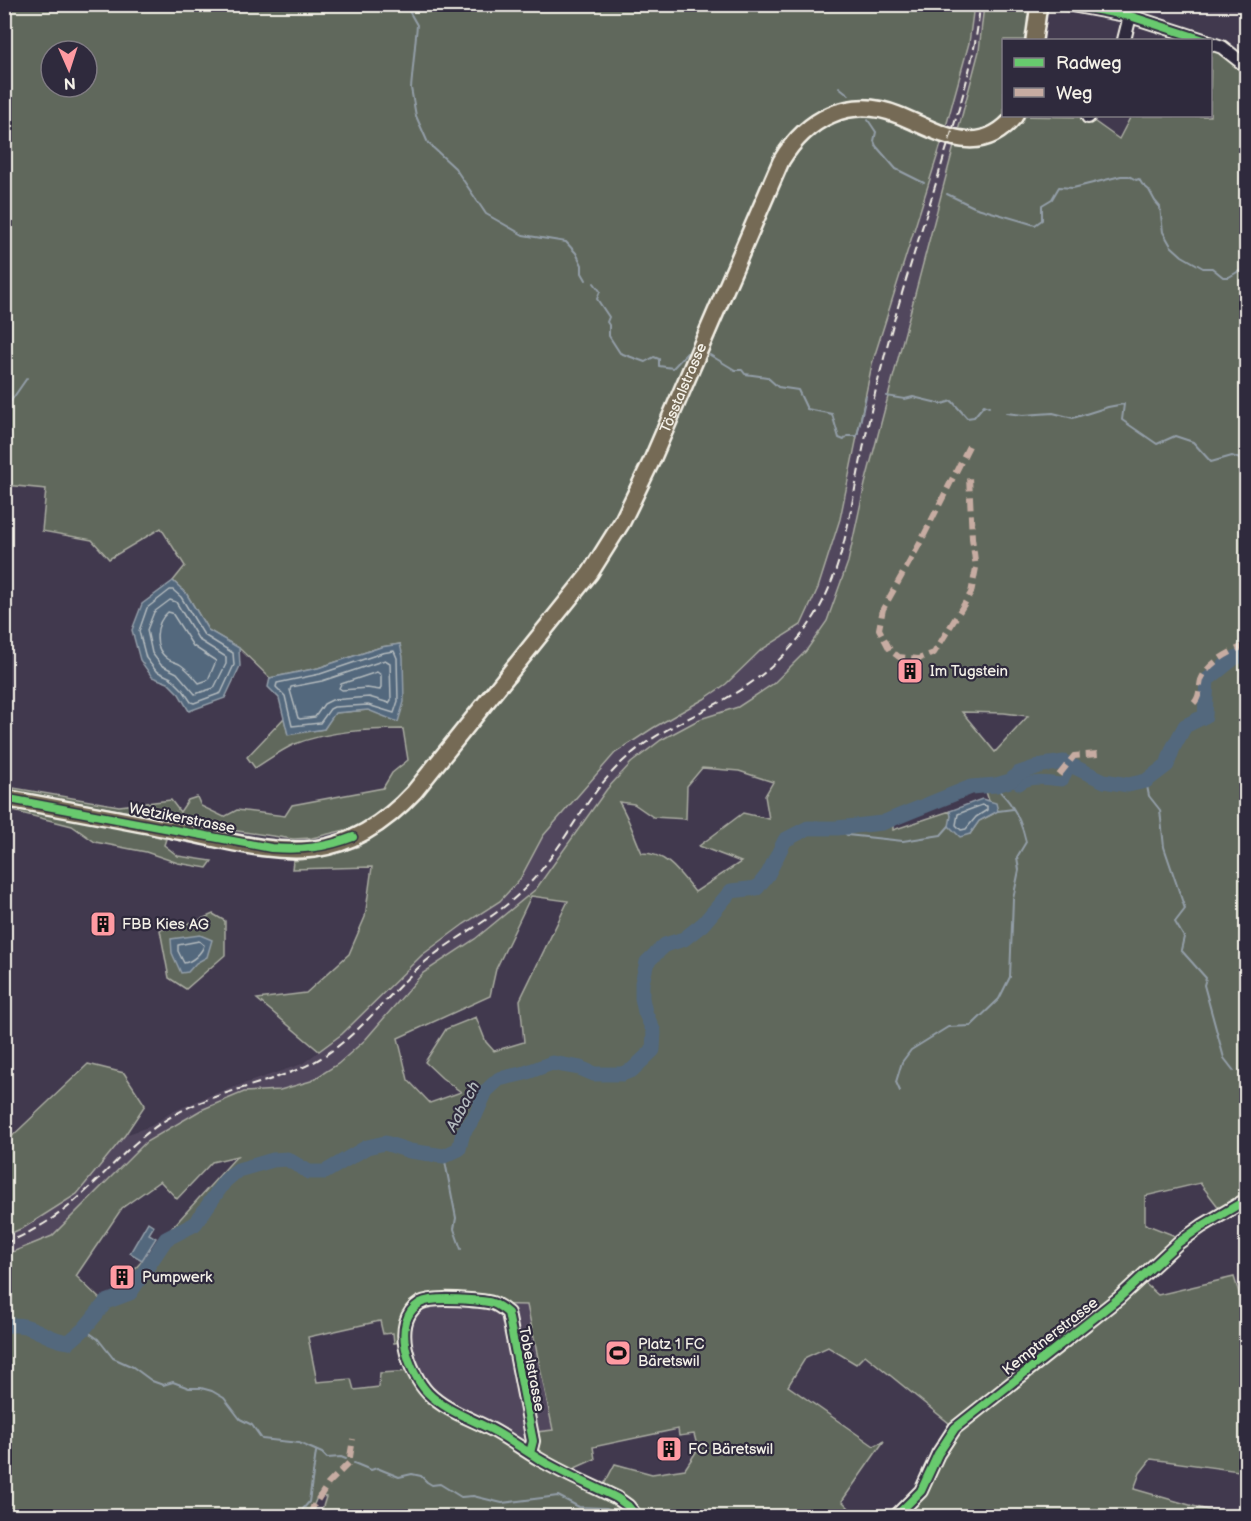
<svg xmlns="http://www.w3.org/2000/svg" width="1251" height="1521" font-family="'Balsamiq Sans',sans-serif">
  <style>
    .built { fill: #51465d }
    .green { fill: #60685b; stroke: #aaaca2; stroke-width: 1.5; fill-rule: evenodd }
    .water { fill: #52677d; stroke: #939ea8; stroke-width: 1.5 }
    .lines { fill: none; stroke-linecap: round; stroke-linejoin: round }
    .shore { stroke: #b3babd; stroke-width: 1.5 }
    .stream { stroke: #939ea8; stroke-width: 2 }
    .canal { stroke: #52677d; stroke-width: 9 }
    .river { stroke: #52677d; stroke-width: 15 }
    .minor-casing { stroke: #f4f1e8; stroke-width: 16 }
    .major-casing { stroke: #f4f1e8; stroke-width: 20 }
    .minor { stroke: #2f2a3d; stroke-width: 12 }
    .major { stroke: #756a55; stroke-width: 15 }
    .rail { stroke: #f4f1e8; stroke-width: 2; stroke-dasharray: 9 4.5; stroke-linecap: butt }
    .quiet { stroke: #c7aca2; stroke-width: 6; stroke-dasharray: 12 6; stroke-linecap: butt }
    .cycleway-casing { stroke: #2f2a3d; stroke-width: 11 }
    .cycleway { stroke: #67ca6e; stroke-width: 8 }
    .labels { text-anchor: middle; stroke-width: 4.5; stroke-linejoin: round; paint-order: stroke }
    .street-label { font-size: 15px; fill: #f4f1e8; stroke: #2f2a3d }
    .poi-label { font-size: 15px; fill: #f4f1e8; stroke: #2f2a3d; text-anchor: start }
    .water-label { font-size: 16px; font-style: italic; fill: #b3babd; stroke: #2f2a3d }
  </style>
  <rect width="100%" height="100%" fill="#41394e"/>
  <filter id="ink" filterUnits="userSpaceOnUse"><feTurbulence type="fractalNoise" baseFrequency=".0167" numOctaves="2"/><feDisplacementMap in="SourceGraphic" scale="12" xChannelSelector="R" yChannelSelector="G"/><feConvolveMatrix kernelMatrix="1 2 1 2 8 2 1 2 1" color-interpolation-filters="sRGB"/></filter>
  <g filter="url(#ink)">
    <g class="built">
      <polygon points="974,5 984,5 979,51 865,484 848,562 827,621 806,651 773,684 738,708 700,719 661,740 631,763 607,789 536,889 475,939 423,973 365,1040 338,1064 311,1081 280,1090 244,1092 201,1110 146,1142 52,1236 5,1255 5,1236 25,1227 77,1194 125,1135 151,1126 172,1112 211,1095 302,1064 342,1034 422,955 464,924 500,901 520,879 543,836 615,753 653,728 704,699 726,684 761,650 801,625 818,588 840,519 872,364 942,141 969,43"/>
      <polygon points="421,1303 527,1305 553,1430 539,1459 444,1406 408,1357 411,1313"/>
    </g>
    <g class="green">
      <path d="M4 5H974L969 43 942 141 872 364 840 519 818 588 801 625 761 650 726 684 704 699 653 728 615 753 543 836 520 879 500 901 464 924 422 955 342 1034 319 1051 257 999 306 993 349 954 365 917 372 867 292 869 293 861 322 857 360 846 353 837 414 792 413 780 394 801 374 818 357 827 312 838 293 839 224 829 13 791 14 788 119 806 171 800 180 812 188 800 197 797 201 806 224 817 237 810 285 816 292 805 383 788 392 773 408 760 403 729C368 729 329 731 295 744 281 750 268 760 255 768L247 757 284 718 288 734 324 729 334 713 368 710 400 644 381 647 318 668 270 678 239 648 208 630 186 593 173 581 185 566 161 528 109 559 92 540 42 531 46 489 5 485ZM51 51H87V87H51Z"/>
      <path d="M984 5H1039L1034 40H1004V116L1088 117 1119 139 1131 116H1210L1211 43 1246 66V1200L1223 1213 1200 1183 1145 1196V1224L1183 1239 1140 1279 1158 1295 1234 1277 1241 1299 1246 1298V1472L1151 1459 1140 1473 1134 1489 1228 1516H896L915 1500 955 1428 865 1355 856 1364 828 1347 806 1357 788 1386 874 1446 884 1441 842 1501 857 1516H320L326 1497 318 1495 309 1516H5V1255L52 1236 146 1142 201 1110 244 1092 280 1090 311 1081 338 1064 365 1040 423 973 475 939 536 889 607 789 631 763 661 740 700 719 738 707 773 684 806 651 827 621 848 562 865 484 979 51ZM962 712 1004 713 1028 716 995 752ZM702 768 739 771 773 782 765 796 769 819 743 813 699 846 741 862 695 892C680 874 668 853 642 853 634 836 629 818 619 802L634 804 653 817 686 819 687 786ZM984 785 993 814 979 821 970 834 951 816 950 811 893 830V819L961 788ZM531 896 568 901 520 1000 524 1042 494 1051 486 1042 476 1017 446 1029 425 1062 442 1078 461 1092 430 1103 408 1080 398 1038 490 996 496 969ZM237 1156 104 1303 76 1276 122 1208 160 1181 177 1199 212 1162ZM421 1303 527 1305 553 1430 536 1432 539 1458 427 1392 413 1371 380 1373 379 1387 354 1390 351 1379 317 1382 308 1337 380 1321 383 1334 393 1333 394 1343 404 1341ZM678 1429 679 1436 694 1434 698 1449 685 1469 652 1474 615 1464 601 1490 566 1472 595 1459 593 1447Z"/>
      <polygon points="4,803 134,830 166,839 164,845 178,856 212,861 207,868 178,863 146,852 95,842 72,826 5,809"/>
      <polygon points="213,914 225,921 225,955 186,989 169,978 160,930 197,921"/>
      <polygon points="88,1064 124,1073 145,1105 125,1135 77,1194 25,1227 5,1236 5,1143"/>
    </g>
    <g class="water">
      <polygon points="173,581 186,593 208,630 239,648 240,666 225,698 189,711 179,694 168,683 152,677 140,660 132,630 142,604"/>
      <polygon points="400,644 403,657 404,702 398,722 368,710 335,713 324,729 288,735 279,698 268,687 270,678 318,668 381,647"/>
      <polygon points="982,799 996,803 998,811 979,821 970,834 960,837 949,826 951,816 950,811"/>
      <polygon points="200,935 212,940 207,957 196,963 188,972 181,973 172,953 171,939"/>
      <polygon points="148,1222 154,1226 149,1234 156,1238 142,1260 130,1253"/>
    </g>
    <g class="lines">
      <g class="shore">
        <polygon points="170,590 173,590 181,597 204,635 233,653 234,665 221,693 194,703 191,702 183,690 171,678 156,671 146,658 139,631 147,608"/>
        <polygon points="170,600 176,602 199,640 226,657 226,664 214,688 195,694 177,673 161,665 152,653 147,630 154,612"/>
        <path d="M168 612 172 613 193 646 216 661 208 680 199 683C194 677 188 670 181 665 177 662 172 662 168 659 152 648 155 623 168 612Z"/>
        <polygon points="394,651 397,658 398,701 394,713 368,705 334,707 330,709 320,723 292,726 285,696 276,687 277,683 320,674 382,653"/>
        <polygon points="385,660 390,663 391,700 389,703 369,697 332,700 324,704 315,717 300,719 298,718 290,690 291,687 322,681"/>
        <polygon points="377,672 381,675 381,687 380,690 367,688 342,690 339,688 341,684"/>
        <polygon points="982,805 987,806 987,810 976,817 966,829 961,830 956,825 958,814"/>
        <path d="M199 941 204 945C202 953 192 962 184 963L178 951V945Z"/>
      </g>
      <g class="stream">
        <polyline points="405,4 417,25 411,88 416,116 428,143 455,168 486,214 523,235 566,242 576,253 582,265 582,273 586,280"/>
        <polyline points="839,87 849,95"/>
        <polyline points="868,120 876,132 874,141 876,146 896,169 924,183"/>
        <polyline points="947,194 974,207 1035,225 1042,220 1042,205 1052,199 1059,187 1073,188 1121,176 1129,176 1136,180 1139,179 1142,184 1149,190 1155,201 1160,207 1163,232 1171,246 1182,256 1203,268 1212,268 1223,277 1229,277 1239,271"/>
        <polyline points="594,283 600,291 597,299 609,317 607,322 609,325 609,336 620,353 645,362 654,357 659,359 659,366 673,368 687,353"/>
        <polyline points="710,355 735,370 742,370 745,374 767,377 778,387 798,390 807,409 832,414 839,438 844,440 847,436 857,436 866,396"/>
        <polyline points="886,396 905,399 913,397 942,404 952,401 967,418 974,417 984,405 989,407"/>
        <polyline points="4,411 27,378"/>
        <polyline points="1006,413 1023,415 1053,413 1073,418 1108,407 1124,404 1122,420 1157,444 1175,436 1193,442 1211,462 1232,456 1240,459 1246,450"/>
        <polyline points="1146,781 1149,796 1160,810 1164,847 1185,909 1175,922 1184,937 1181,950 1206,978 1204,985 1224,1058 1234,1071"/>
        <polyline points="998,811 1013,809"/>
        <polyline points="837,828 847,835 903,841 941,835 949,826"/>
        <polyline points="1240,1082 1246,1088"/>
        <path d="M900 1091 896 1082 902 1062 911 1050 948 1027 971 1026 999 999 1010 977 1013 899 1019 870 1017 857 1026 842C1023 829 1018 815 1011 805 1007 798 1000 793 996 785"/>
        <polyline points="444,1156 456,1218 454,1229 461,1249"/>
        <polyline points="84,1329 98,1339 113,1358 133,1367 152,1381 163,1385 173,1382 189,1388 201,1388 212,1391 224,1398 240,1419 252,1425 262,1439 299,1443 322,1453 327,1458 341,1457 346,1459"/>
        <polyline points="354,1463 371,1470 377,1468 399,1477 412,1474 421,1476 427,1482 432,1485 440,1484 461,1497 473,1496 502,1503 558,1496 579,1507 606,1508 616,1511 620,1516"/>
        <polyline points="300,1516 303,1509 309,1502 316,1452"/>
      </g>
      <path class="canal" d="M1010 781 1020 786C1031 777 1048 781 1061 782L1064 781 1072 764"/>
      <path class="river" d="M4 1326C32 1320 44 1340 69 1342L84 1329 106 1302 130 1293 166 1239 195 1224 225 1181 238 1170 273 1160 287 1159 309 1172H325L367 1147 385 1143 410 1151 444 1156 459 1149 463 1133 475 1116 486 1091 499 1079 525 1073 552 1063 580 1068 594 1074H622L632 1070 653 1050 654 1032 645 1012 642 998V983L647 962 665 945 684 939 703 924 731 891 757 888 768 874 785 840 808 828H837L882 823 971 787 996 785 1010 781 1019 773 1043 765 1064 762 1104 781 1128 785 1146 781 1167 765 1173 748 1185 726 1205 716 1207 680 1233 659 1246 653"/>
      <g class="minor-casing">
        <g id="minor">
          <polyline points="1066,4 1130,16 1204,40"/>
          <polyline points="1124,40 1130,16"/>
          <polyline points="1210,43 1222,47 1246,66"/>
          <polyline points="1088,117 1089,116"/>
          <path d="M530 1453 533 1441 508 1313C493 1300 488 1302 470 1300 457 1299 431 1297 420 1303 390 1322 409 1373 428 1393 447 1412 473 1419 496 1432 510 1440 524 1450 539 1459 564 1474 591 1485 617 1498L628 1506 636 1516"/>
          <polyline points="896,1516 921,1491 938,1454 955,1428 1119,1298 1178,1243 1202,1226 1246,1200"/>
        </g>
      </g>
      <g class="major-casing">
        <g id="major">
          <polyline points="1034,40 1039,4"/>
          <path id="s1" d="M4 798C64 809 124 820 183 832 225 840 271 854 314 849 354 844 388 820 414 792L590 573 622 522 652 460 781 161C806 119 850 95 898 115 939 131 978 161 1015 116"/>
        </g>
      </g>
      <use href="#minor" class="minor"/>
      <use href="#major" class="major"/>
      <path class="rail" d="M4 1244C30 1233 55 1219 76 1200 106 1174 130 1143 164 1121 209 1091 264 1087 312 1063 359 1038 386 995 425 962 455 937 492 920 520 893 564 852 584 793 630 755 658 731 693 717 725 699 762 679 794 650 816 614 838 577 846 536 854 494 863 450 871 406 883 362 900 294 923 227 943 160 959 109 976 58 980 4"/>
      <g class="quiet">
        <polyline points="969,446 919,545 883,609 879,629 890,650 899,657 918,659 934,653 971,593 976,568 972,538 969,477"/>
        <path d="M1194 703C1200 697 1199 688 1201 680 1208 662 1230 652 1246 645"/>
        <polyline points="1059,775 1074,756 1099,754"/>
        <polyline points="310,1516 313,1507 328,1484 349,1463 353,1439"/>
      </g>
      <g class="cycleway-casing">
        <g id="cycleway">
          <polyline points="1066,4 1130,16 1204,40"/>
          <path d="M4 798 271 848C301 850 325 848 353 837"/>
          <path d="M530 1453 533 1441 508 1313C493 1300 488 1302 470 1300 457 1299 431 1297 420 1303 390 1322 409 1373 428 1393 447 1412 473 1419 496 1432 510 1440 524 1450 539 1459 564 1474 591 1485 617 1498L628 1506 636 1516"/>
          <polyline points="896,1516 921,1491 938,1454 955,1428 1119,1298 1178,1243 1202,1226 1246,1200"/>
        </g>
      </g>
      <use href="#cycleway" class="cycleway"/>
    </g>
  </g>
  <defs>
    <g id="building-square" transform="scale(1.35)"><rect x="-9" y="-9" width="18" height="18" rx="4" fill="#ff9aa2" stroke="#2f2a3d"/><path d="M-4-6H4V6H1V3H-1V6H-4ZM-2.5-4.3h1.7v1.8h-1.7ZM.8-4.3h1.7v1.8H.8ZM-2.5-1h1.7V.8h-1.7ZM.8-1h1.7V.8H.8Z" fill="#111"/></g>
    <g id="stadium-square" transform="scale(1.35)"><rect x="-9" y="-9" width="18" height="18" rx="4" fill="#ff9aa2" stroke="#2f2a3d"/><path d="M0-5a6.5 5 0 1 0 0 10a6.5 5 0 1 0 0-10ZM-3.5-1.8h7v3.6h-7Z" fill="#111"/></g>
  </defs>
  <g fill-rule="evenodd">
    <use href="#building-square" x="910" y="671"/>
    <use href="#building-square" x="103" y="924"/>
    <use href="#building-square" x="122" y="1277"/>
    <use href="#stadium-square" x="618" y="1353"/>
    <use href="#building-square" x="669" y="1449"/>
  </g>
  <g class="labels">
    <g class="street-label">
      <text dy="5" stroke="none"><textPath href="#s1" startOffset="921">Tösstalstrasse</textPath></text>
      <text transform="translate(182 818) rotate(11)" y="5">Wetzikerstrasse</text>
      <text transform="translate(1050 1336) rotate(-38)" y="5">Kemptnerstrasse</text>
      <text transform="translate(532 1369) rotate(79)" y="5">Tobelstrasse</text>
    </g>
    <g class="poi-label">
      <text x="930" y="676">Im Tugstein</text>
      <text x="122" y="929">FBB Kies AG</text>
      <text x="142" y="1282">Pumpwerk</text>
      <text x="638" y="1349">Platz 1 FC<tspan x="638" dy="17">Bäretswil</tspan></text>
      <text x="688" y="1454">FC Bäretswil</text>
    </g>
    <g class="water-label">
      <text transform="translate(462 1106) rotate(-62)" y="6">Aabach</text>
    </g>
  </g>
  <rect width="1251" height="1521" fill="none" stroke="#2f2a3d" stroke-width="24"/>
  <rect x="12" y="12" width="1227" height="1497" fill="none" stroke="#f4f1e8" stroke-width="2" filter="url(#ink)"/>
  <rect x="1002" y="39" width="210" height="78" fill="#2f2a3d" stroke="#7e7a81" stroke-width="1.5"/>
  <rect x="1014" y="58" width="30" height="9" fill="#67ca6e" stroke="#7e7a81" stroke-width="1.5"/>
  <text x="1056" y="69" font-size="18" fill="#f4f1e8">Radweg</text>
  <rect x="1014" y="88" width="30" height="9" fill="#c7aca2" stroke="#7e7a81" stroke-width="1.5"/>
  <text x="1056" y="99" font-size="18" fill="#f4f1e8">Weg</text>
  <g transform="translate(69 69) rotate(177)"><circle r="28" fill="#2f2a3d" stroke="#7e7a81" stroke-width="1.5"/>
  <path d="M0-4.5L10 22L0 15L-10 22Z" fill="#ff9aa2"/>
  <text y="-9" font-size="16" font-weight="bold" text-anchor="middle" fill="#f4f1e8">N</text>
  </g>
</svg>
